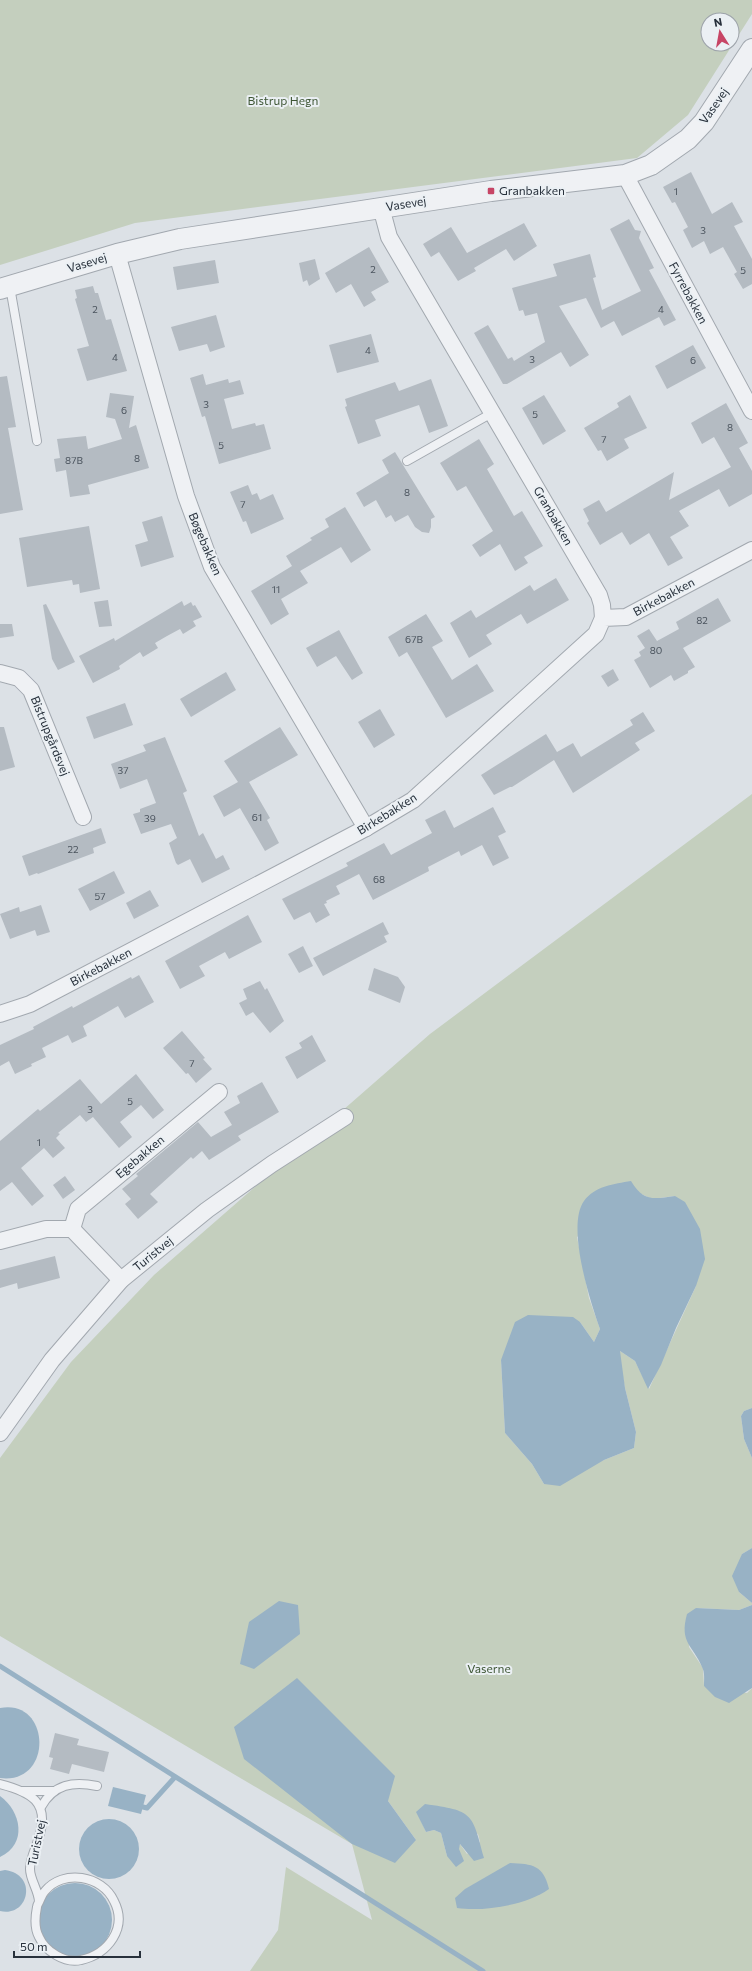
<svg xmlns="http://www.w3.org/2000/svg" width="752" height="1971" font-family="Commissioner,sans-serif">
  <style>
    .green { fill: #c4cfbe; fill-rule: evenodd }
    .water { fill: #98b2c5 }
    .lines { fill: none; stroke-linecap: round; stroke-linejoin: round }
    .stream { stroke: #98b2c5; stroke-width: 5 }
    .building { fill: #b4bbc2 }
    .service-casing { stroke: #a2a8af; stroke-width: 10 }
    .minor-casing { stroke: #a2a8af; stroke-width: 18 }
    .tertiary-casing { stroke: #a2a8af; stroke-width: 22 }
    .service { stroke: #eff1f4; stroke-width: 8 }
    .minor { stroke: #eff1f4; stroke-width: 16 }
    .tertiary { stroke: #eff1f4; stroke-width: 20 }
    .poi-dot { fill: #c74565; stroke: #ebf0f4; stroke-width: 1.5 }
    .labels { text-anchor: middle; stroke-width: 4; stroke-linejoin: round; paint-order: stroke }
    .number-label { font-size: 10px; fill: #4a535d }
    .park-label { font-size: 12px; fill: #3e5635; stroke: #ebf0f4 }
    .street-label { font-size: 12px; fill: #27303b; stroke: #ebf0f4 }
    .poi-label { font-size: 12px; fill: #27303b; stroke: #ebf0f4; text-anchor: start }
  </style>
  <rect width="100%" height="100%" fill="#dce1e6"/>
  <g class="green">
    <path d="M0 0H752V14L688 115 637 158 135 223 0 265ZM708 20H732V44H708Z"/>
    <path d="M752 794V1408L744 1411 741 1416 744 1439 752 1458V1548L742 1554 739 1592 752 1603V1605L739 1610 696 1608 689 1647 703 1668 704 1686 747 1693 752 1688V1971H250L278 1930 286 1867 372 1920 352 1844 0 1636V1458L71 1362 154 1275 430 1034ZM637 1192 652 1199 675 1196 696 1286 649 1389 635 1361 620 1351V1362L625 1388 636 1432 634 1448 544 1484 532 1464 505 1433 501 1360 580 1322 594 1342 600 1329 589 1298 577 1237ZM234 1727 388 1801 416 1840ZM417 1812 478 1834 480 1842 467 1854 460 1844 458 1849 447 1856 441 1833 434 1830 426 1832Z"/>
  </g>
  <g class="water">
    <path d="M631 1181C644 1202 653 1199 675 1196L685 1202 700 1229 705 1259 696 1286 676 1328 661 1365 648 1389 635 1361 620 1351 625 1388 636 1432 634 1448 604 1460 560 1486 544 1484 532 1464 505 1433 501 1360 515 1322 528 1315 573 1317 580 1322 594 1342 600 1329C590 1301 566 1226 584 1201 595 1186 614 1184 631 1181Z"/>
    <polygon points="752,1408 752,1458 744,1439 741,1416 744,1411"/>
    <polygon points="752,1548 752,1603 739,1592 732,1576 742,1554"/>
    <polygon points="279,1601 298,1605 300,1634 254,1669 240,1664 249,1622"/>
    <path d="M752 1605V1688L729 1703 715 1697 704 1686C704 1680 705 1672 702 1667 693 1645 679 1643 687 1614L696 1608 739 1610Z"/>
    <polygon points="297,1678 395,1776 388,1801 416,1840 395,1863 352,1844 244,1759 234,1727"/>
    <path d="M0 1708C51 1698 54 1785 0 1778Z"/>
    <polygon points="113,1787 146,1795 141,1814 108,1806"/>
    <path d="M0 1796C21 1811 28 1844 0 1857Z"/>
    <path d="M425 1804C473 1811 472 1812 484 1858L474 1861 460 1844 459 1849 464 1861 456 1867 447 1856 441 1833 434 1830 426 1832 416 1812Z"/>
    <circle cx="109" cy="1849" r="30"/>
    <path d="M510 1863C533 1864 543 1865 549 1889 527 1905 484 1912 457 1908L455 1898 465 1889Z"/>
    <path d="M5 1870C39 1875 28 1918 0 1911V1871Z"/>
    <circle cx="75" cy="1920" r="37"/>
  </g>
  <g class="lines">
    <g class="stream">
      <polyline points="0,1666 483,1971"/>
      <polyline points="143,1807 147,1808 175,1777"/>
    </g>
  </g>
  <g class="building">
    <polygon points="691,172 712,214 732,202 743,222 734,226 752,259 752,284 743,289 734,274 737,272 723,247 710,254 704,241 692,248 683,230 688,227 675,202 672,203 663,187"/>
    <polygon points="629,219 635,230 641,231 639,238 654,268 649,270 676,320 664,326 659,317 622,336 614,321 601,328 586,298 559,306 589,355 570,367 561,352 507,384 503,384 474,333 488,325 508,359 512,357 514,361 545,342 537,313 525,316 523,310 519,311 512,288 557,276 553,264 590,254 596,277 593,278 602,310 641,291 610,229"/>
    <polygon points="524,223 537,246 514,261 506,249 474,268 476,271 458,281 439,252 431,257 423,244 451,227 467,253"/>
    <polygon points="369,247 389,282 371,292 376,300 364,307 351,284 336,293 325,273"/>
    <polygon points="315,259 320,279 309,286 307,280 303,282 299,263"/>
    <polygon points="215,260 219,283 177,290 173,267"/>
    <polygon points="93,286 95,293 98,293 106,320 111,319 127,371 87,381 77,349 89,346 75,299 77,298 75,290"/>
    <polygon points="216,315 225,347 210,352 207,344 179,351 171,327"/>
    <polygon points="371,334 379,362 337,373 329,345"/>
    <polygon points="693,345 706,368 667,389 655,366"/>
    <polygon points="203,374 206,385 228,379 229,383 240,380 244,394 224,399 232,429 255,423 256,426 264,424 271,449 219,464 205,416 202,417 190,378"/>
    <polygon points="7,376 16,427 8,428 23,510 0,514 0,377"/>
    <polygon points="431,379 448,426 429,433 419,405 375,420 381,436 358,444 345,407 347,406 345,399 395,382 399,391"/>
    <polygon points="110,393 134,396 129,428 136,425 149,468 88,485 90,494 70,497 66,470 56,472 54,459 60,458 57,439 86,436 88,449 122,439 115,419 106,417"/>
    <polygon points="544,395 566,431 543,445 522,408"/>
    <polygon points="630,395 647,428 624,439 629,448 607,461 601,450 598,451 584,428 619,407 617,403"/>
    <polygon points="726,403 748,443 739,448 752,471 752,494 729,507 719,489 679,511 689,526 670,537 683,558 668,566 649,533 630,545 622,532 600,545 587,523 589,521 583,509 599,500 606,512 674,472 669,500 731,467 714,437 702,444 691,423"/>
    <polygon points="479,439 494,464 487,469 514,516 522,511 543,546 524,557 528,563 515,571 500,544 480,557 472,545 493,531 466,486 457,491 440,463"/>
    <polygon points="395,452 435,517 431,519 431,527 429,533 422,532 415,527 408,515 395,522 391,515 386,518 376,500 364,507 356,493 389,473 382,460"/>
    <polygon points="248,485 252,495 257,493 260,500 273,494 284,519 251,534 246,521 243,522 230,492"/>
    <polygon points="345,507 371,550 351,563 341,547 300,571 308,583 281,599 289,614 271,625 251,591 292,566 286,556 312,540 310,538 329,527 325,519"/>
    <polygon points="162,516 174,557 141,567 135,545 148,541 142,522"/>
    <polygon points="89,526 100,589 80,593 79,584 73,585 72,580 27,587 19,538"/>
    <polygon points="556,578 569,600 527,624 521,614 486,635 492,644 469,658 450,623 471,610 476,618 530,585 534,591"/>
    <polygon points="718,598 731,621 683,648 695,667 688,671 688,673 674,681 671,675 650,688 634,660 641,656 639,652 645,648 637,636 649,629 657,641 679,629 676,622"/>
    <polygon points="108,600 112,626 99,627 94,602"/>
    <polygon points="182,601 184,606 191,602 193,606 195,605 202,617 193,621 196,626 183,634 180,629 167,636 155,643 158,648 143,657 140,652 119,666 120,669 93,683 79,656 114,638 115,641"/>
    <polygon points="46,604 75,662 58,670 52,659 43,605"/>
    <polygon points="426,614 443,641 432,647 452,680 477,664 494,691 446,718 407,652 399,657 388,637"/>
    <polygon points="0,624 12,624 14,636 0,638"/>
    <polygon points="339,630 363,673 352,680 336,656 317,667 306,648"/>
    <polygon points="613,669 619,680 608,687 601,676"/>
    <polygon points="226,672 236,690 191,717 180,699"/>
    <polygon points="125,703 133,725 94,739 86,717"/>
    <polygon points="380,709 395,735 374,748 358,722"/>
    <polygon points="643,712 655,731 635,743 640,750 573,793 554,760 512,787 510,787 494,795 481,775 546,734 557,752 573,743 581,757 633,725 630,720"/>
    <polygon points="0,727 4,727 15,767 0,771"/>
    <polygon points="280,727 298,755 249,782 270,818 267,820 279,843 265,851 240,808 224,817 213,796 238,782 224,761"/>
    <polygon points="165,737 187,791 183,793 199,836 203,833 216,859 223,855 230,869 202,883 190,859 178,865 176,863 169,843 177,838 171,824 141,834 133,814 140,812 140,809 156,803 147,779 120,789 111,764 146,751 143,745"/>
    <polygon points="493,807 506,832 498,836 509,858 493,866 482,845 461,856 459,851 428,867 429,871 373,900 359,874 336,886 340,894 326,901 327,903 324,904 330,915 316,923 310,912 294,920 282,899 348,866 346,863 384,843 391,855 432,833 425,820 445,810 454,828"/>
    <polygon points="101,828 106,843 93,848 94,853 38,874 37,873 29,876 22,856"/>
    <polygon points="114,871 125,893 90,911 78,889"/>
    <polygon points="150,890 159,906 134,919 126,903"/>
    <polygon points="41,905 50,932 37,936 35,930 10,939 0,914 19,907 20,912"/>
    <polygon points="248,915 262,942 229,959 225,952 199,966 205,976 180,989 165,961"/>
    <polygon points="383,922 389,934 384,936 387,942 323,976 313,958"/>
    <polygon points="303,946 313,966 299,973 288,954"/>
    <polygon points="374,968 398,977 405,987 400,1003 368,990"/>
    <polygon points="139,975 154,1002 125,1018 118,1006 83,1026 87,1036 72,1043 68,1035 42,1048 46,1057 31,1064 32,1066 15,1074 9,1061 0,1066 0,1045 34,1029 33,1027 72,1006 73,1008 131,977 132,979"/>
    <polygon points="260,981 265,990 267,988 284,1021 270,1033 253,1012 246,1016 239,1003 247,999 243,989"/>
    <polygon points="182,1031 205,1058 203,1059 212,1069 196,1083 188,1073 186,1074 163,1048"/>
    <polygon points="312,1035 326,1061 297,1079 285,1057 302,1048 299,1043"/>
    <polygon points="136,1074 164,1110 153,1119 141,1105 120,1122 132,1137 119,1148 93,1117 86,1122 80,1115 58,1133 60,1134 56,1138 65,1148 53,1158 44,1148 21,1168 44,1196 32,1206 12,1182 0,1191 0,1141 38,1109 40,1111 80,1079 101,1104"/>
    <polygon points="262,1082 279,1112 238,1136 241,1140 209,1160 202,1151 193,1159 191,1157 150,1194 158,1202 138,1219 125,1204 131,1199 122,1189 138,1176 136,1174 198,1122 211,1137 232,1125 224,1112 240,1103 237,1096"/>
    <polygon points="65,1176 75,1190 63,1199 53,1185"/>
    <polygon points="55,1256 60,1278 18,1289 17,1283 0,1288 0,1270"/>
    <polygon points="55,1733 79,1739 77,1745 109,1752 104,1772 72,1764 69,1774 50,1769 53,1758 49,1757"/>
  </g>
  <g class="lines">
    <g class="service-casing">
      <g id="service">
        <polyline points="10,287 37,441"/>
        <polyline points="407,461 492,413"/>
        <path d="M0 1784C31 1792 50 1802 39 1837 36 1848 30 1858 30 1869 30 1880 39 1891 39 1902 38 1904 37 1905 37 1907 35 1917 34 1928 39 1937 45 1951 65 1964 81 1960 108 1954 128 1928 114 1901 102 1875 63 1869 45 1891 42 1894 41 1898 39 1902"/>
        <polyline points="22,1791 54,1791"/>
        <path d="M41 1807C54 1784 73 1781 97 1786"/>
      </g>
    </g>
    <g class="minor-casing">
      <g id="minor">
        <polyline points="625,175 752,411"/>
        <polyline points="381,207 389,237 599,595 602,605 603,618"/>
        <polyline points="117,254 186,496 212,567 366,828"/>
        <polyline points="0,673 19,678 31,690 83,817"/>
        <polyline points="0,1014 30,1004 366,828 413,800 596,634 603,618 626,617 752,550"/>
        <polyline points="72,1229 78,1209 219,1092"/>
        <polyline points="0,1241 46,1229 72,1229 121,1280"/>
        <polyline points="0,1433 52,1360 121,1280 207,1210 272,1164 345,1117"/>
      </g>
    </g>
    <g class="tertiary-casing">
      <polyline id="tertiary" points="0,289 117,254 180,239 491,191 625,175 651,165 688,139 704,122 752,49"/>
    </g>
    <use href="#service" class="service"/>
    <use href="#minor" class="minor"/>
    <use href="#tertiary" class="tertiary"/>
  </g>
  <rect class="poi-dot" x="487" y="187" width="8" height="8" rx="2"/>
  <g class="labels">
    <g class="number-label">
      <text x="676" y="195">1</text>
      <text x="703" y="234">3</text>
      <text x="373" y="273">2</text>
      <text x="743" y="274">5</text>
      <text x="95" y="313">2</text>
      <text x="661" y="313">4</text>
      <text x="368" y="354">4</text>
      <text x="115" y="361">4</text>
      <text x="532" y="363">3</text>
      <text x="693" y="364">6</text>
      <text x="206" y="408">3</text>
      <text x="124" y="414">6</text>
      <text x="535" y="418">5</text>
      <text x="730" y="431">8</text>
      <text x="604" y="443">7</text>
      <text x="221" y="449">5</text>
      <text x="137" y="462">8</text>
      <text x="74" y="464">87B</text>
      <text x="407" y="496">8</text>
      <text x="243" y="508">7</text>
      <text x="276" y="593">11</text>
      <text x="702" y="624">82</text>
      <text x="414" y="643">67B</text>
      <text x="656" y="654">80</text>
      <text x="123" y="774">37</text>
      <text x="257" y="821">61</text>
      <text x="150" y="822">39</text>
      <text x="73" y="853">22</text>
      <text x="379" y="883">68</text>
      <text x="100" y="900">57</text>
      <text x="192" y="1067">7</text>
      <text x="130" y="1105">5</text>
      <text x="90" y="1113">3</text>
      <text x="39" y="1146">1</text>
    </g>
    <g class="park-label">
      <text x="283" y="105">Bistrup Hegn</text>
      <text x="489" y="1673">Vaserne</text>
    </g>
    <g class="street-label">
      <text transform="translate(714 106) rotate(-55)" y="4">Vasevej</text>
      <text transform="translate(406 204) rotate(-9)" y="4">Vasevej</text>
      <text transform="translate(87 263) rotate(-17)" y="4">Vasevej</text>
      <text transform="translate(688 293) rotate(62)" y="4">Fyrrebakken</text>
      <text transform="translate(553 516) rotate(60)" y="4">Granbakken</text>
      <text transform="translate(205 544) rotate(67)" y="4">Bøgebakken</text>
      <text transform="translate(664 597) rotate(-28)" y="4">Birkebakken</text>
      <text transform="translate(50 736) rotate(68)" y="4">Bistrupgårdsvej</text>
      <text transform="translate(387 814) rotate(-32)" y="4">Birkebakken</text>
      <text transform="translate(101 967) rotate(-28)" y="4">Birkebakken</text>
      <text transform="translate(140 1157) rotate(-40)" y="4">Egebakken</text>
      <text transform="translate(153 1254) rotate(-39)" y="4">Turistvej</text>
      <text transform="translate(37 1843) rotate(-78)" y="4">Turistvej</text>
    </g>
    <g class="poi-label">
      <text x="499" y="195">Granbakken</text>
    </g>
  </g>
  <g transform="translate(720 32) rotate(349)"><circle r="19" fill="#ebf0f4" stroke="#9da3aa"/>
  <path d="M0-3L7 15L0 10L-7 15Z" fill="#c74565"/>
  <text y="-6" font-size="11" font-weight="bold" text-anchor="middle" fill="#27303b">N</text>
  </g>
  <path d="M14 1951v6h126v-6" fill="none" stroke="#27303b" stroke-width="2"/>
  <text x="20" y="1951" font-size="12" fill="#27303b" stroke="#ebf0f4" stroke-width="3" paint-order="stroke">50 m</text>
</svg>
